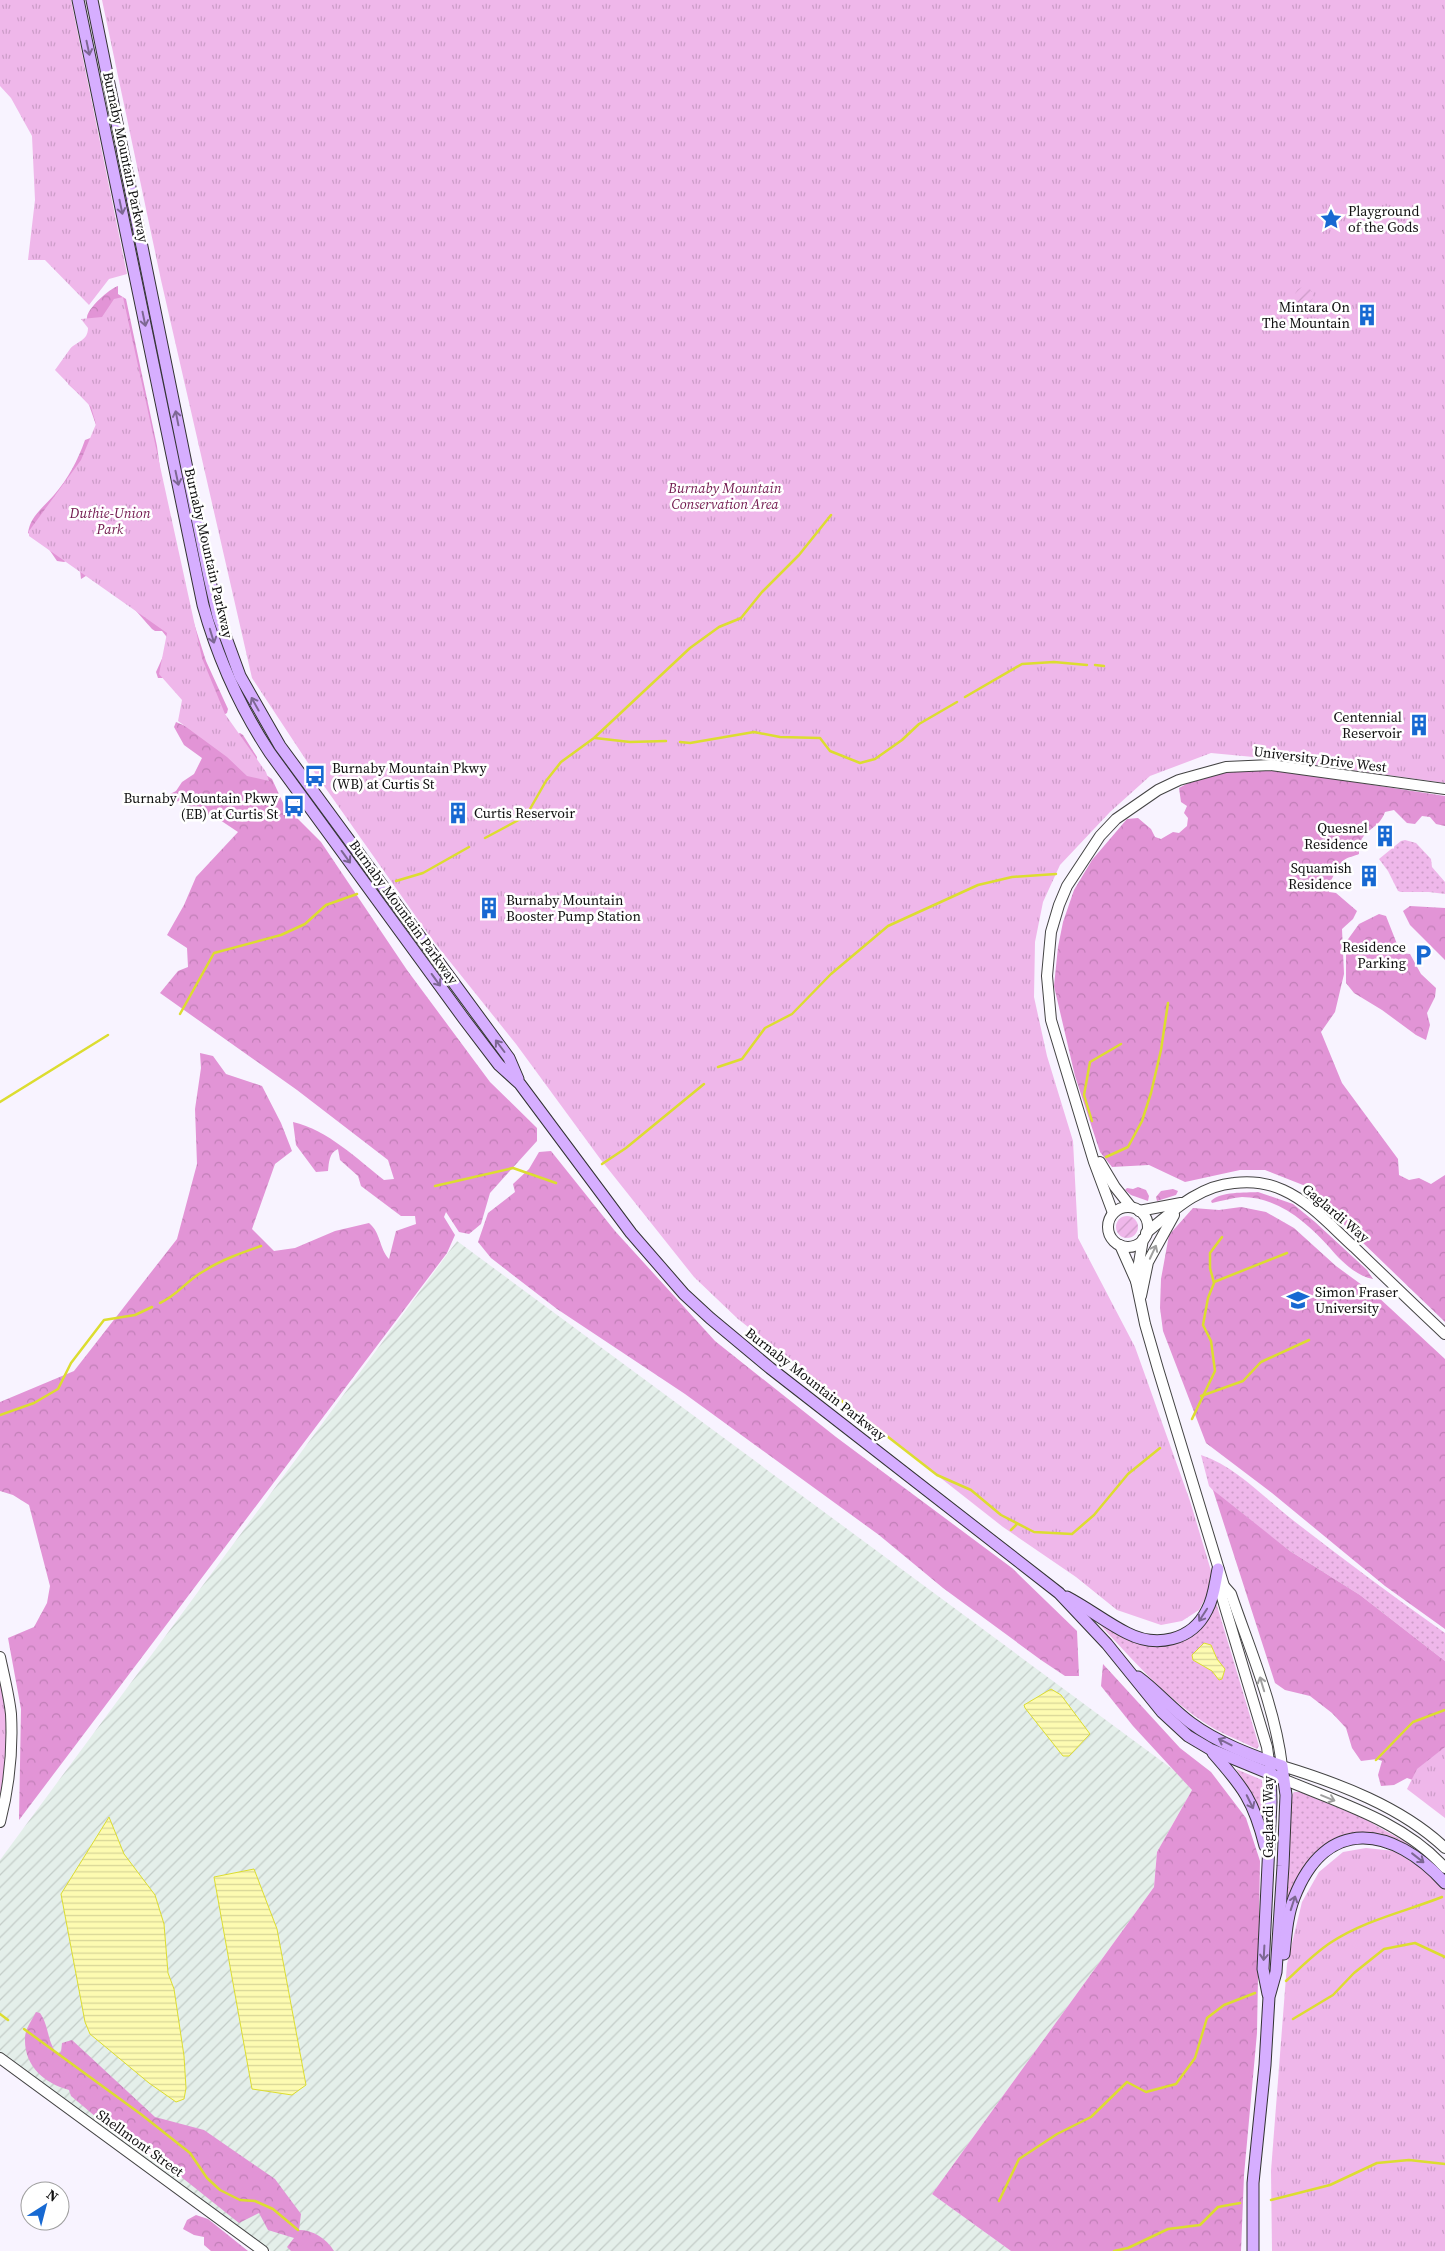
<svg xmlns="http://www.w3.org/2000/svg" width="1445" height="2251" font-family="'Source Serif 4',serif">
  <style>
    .industrial { fill: url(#industrial-furrows) }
    .grass { fill: url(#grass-dots) }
    .forest { fill: url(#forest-crowns) }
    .park { fill: url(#park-tufts) }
    .garden { fill: url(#garden-furrows) }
    .water { fill: url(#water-rules); stroke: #dcdd30 }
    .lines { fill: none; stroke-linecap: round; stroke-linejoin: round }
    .stream { stroke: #dcdd30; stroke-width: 2.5 }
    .tertiary-casing { stroke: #434343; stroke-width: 12 }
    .secondary-casing { stroke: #323232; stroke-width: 13 }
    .tertiary { stroke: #fff; stroke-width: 10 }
    .secondary { stroke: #d6aeff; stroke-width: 11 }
    .oneway { stroke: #7d6793 }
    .oneway2 { stroke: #9f9f9f }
    .labels { text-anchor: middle; stroke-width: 5; stroke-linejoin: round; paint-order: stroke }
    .street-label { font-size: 14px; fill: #101010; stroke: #fff }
    .poi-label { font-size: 14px; fill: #101010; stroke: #fff; text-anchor: end }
    .park-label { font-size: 14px; font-style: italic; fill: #71174d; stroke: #fff }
  </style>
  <defs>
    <pattern id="industrial-furrows" width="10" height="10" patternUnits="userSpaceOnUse" patternTransform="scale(1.25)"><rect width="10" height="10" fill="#e4efea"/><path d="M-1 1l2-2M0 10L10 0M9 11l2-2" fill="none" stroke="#c3ccc8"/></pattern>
    <pattern id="grass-dots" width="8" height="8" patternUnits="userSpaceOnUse" patternTransform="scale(1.25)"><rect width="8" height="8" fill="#efb7ea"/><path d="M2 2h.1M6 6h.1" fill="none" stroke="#cc9cc8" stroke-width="1.8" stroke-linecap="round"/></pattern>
    <pattern id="forest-crowns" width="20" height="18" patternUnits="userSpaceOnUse" patternTransform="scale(1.25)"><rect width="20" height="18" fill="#e294d6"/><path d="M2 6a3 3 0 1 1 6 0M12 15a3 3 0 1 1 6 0" fill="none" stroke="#c17fb7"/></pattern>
    <pattern id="park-tufts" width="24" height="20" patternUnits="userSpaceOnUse" patternTransform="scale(1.25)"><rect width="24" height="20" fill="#efb7ea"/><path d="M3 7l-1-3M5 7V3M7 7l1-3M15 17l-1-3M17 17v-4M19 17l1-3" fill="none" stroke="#cc9cc8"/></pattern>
    <pattern id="garden-furrows" width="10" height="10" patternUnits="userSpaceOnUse" patternTransform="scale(1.25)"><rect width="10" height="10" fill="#efb7ea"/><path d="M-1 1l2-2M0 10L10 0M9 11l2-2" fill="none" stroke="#cc9cc8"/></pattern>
    <pattern id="water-rules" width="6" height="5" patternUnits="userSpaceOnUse" patternTransform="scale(1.25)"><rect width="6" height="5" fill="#fdfbb1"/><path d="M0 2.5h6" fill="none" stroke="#d8d697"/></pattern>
  </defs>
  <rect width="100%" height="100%" fill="#f8f3ff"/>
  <polygon class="industrial" points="457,1241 1175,1771 1192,1790 1157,1852 1154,1887 932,2194 1011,2251 271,2251 0,2052 0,1860"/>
  <g class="grass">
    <polygon points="1405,840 1416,843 1431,859 1432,867 1445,882 1445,894 1429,892 1401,892 1398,891 1388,871 1379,859 1401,841"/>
    <path d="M1201 1455C1237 1467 1265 1499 1294 1521 1344 1560 1394 1597 1445 1633V1661L1360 1595 1290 1551 1218 1496 1209 1486Z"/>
    <path d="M1215 1599 1259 1746 1257 1749C1239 1740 1219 1733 1202 1721 1159 1692 1125 1651 1090 1614L1123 1634 1178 1639Z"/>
    <polygon points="1236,1769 1262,1780 1264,1816 1262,1816 1253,1796"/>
    <path d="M1294 1792H1300L1363 1818 1412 1846 1411 1848C1376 1829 1336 1826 1309 1861 1300 1872 1296 1887 1287 1898L1291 1797Z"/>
  </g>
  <g class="forest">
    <path d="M118 286V294L126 299 157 446 162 484 185 595 206 661 228 709 227 713 220 717 231 738 240 733 243 735 257 757 256 768 272 779 284 805 321 842 407 970 490 1082 537 1128V1141L490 1193 481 1224 469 1234 459 1232 446 1212 444 1217 455 1235 447 1253 19 1820 21 1709 8 1638 34 1627 47 1603 50 1586 29 1505 13 1495 0 1491V1402L74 1371 177 1239 197 1164 195 1109 201 1068 200 1053 213 1056 226 1074 262 1086 281 1123 292 1151 275 1164 252 1229 274 1251 295 1248 335 1231 369 1223C381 1233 379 1248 389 1259L396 1231 416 1224 415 1216H401L361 1186 358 1176 340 1160 338 1149C329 1153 329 1162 328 1171L316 1172 296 1145 293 1122C328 1130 357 1159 384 1180L394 1179 388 1160 297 1090 160 993 178 971 188 967 187 948 167 935 184 905 196 877 238 832 217 818 177 801 171 807 166 796 176 791 182 782 194 774 202 758 184 745 174 727 176 722 197 731 185 696 165 678H158L156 672 170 641 162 631H155L152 629 129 603 89 574 81 579 80 570 73 557 64 562 57 561 44 542 36 539 28 533C30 516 44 507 54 495 68 479 78 460 85 440L93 437 97 428 88 402 68 384 92 332C90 327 86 321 87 317 88 308 109 289 118 286Z"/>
    <path d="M1235 770H1276L1445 796V826L1436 824 1430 817 1422 816 1415 824 1407 823 1394 810 1385 812C1378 832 1358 828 1359 854 1355 856 1348 857 1344 860 1338 865 1328 884 1329 892L1336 893 1357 911 1353 919 1342 929 1344 974 1335 1012 1321 1032 1342 1083 1398 1159 1399 1175 1409 1180 1419 1178 1431 1184 1445 1175V1322L1303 1185 1265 1170H1240L1185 1182 1149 1165 1112 1167 1100 1152 1075 1076 1054 986 1058 947 1063 922 1074 890 1092 860 1127 819 1138 818 1151 829 1155 837 1161 839 1173 832 1179 833 1187 826 1188 818 1184 813 1187 806 1181 802 1179 788 1199 777Z"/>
    <polygon points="1410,906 1445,908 1445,960 1410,925 1403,911"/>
    <polygon points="1379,914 1386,916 1397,944 1395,949 1400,953 1410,954 1421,974 1436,988 1435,997 1427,1013 1430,1025 1426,1040 1416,1035 1382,1010 1354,993 1346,983 1346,942 1359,924"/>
    <polygon points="551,1151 615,1231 715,1341 836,1437 1012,1568 1077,1631 1079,1676 1065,1676 1041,1660 943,1588 879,1535 685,1394 557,1309 491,1258 478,1242 488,1213 515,1192 513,1184 529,1169 539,1152"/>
    <polygon points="1138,1187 1146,1190 1149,1196 1148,1201 1131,1195 1125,1190 1127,1188 1133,1189"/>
    <polygon points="1173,1189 1178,1191 1176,1195 1157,1201 1156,1197 1161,1191"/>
    <path d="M1258 1192 1293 1204 1315 1222 1367 1270 1373 1279C1356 1276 1341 1261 1330 1248 1308 1223 1278 1197 1242 1197 1232 1198 1221 1201 1212 1203L1211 1201C1221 1191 1245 1193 1258 1192Z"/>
    <polygon points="1241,1207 1266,1212 1294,1228 1336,1266 1377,1296 1445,1359 1445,1629 1385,1586 1272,1493 1206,1443 1163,1331 1160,1308 1161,1279 1169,1235 1193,1208 1219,1210"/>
    <polygon points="1213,1490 1290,1551 1360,1595 1445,1661 1445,1791 1407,1778 1394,1785 1381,1786 1378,1775 1382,1761 1377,1759 1361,1761 1352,1748 1346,1728 1332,1713 1310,1696 1285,1690 1275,1683"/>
    <polygon points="1103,1664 1180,1748 1211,1772 1246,1818 1260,1861 1257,2033 1244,2175 1241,2251 1011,2251 932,2194 1154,1887 1157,1852 1192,1790 1133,1726 1101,1686"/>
    <path d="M36 2012 40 2013C50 2028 46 2039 57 2054L61 2052 62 2043 72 2040 155 2117 204 2130 275 2179 301 2214 299 2230C313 2230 326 2238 334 2251H291L287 2247 294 2238 268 2230 259 2213 239 2223 170 2168 115 2133 71 2096 69 2090C44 2083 24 2066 25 2038 25 2029 32 2020 36 2012Z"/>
    <polygon points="196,2215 208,2219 248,2251 211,2251 204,2245 204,2237 194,2235 183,2229 187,2220"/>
  </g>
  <g class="park">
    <polygon points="0,0 71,0 127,274 109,279 89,305 45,260 28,260 35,200 32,136 11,98 0,86"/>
    <polygon points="102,0 1445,0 1445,783 1274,759 1211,753 1150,776 1110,812 1060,865 1043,902 1035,942 1034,997 1047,1056 1073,1141 1078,1238 1135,1347 1190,1501 1212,1574 1210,1589 1199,1610 1182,1621 1161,1625 1117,1610 1076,1577 1003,1527 738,1319 694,1277 601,1160 516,1044 431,938 310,766 252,678 161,280"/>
    <path d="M123 297 202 658 225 714 266 772 269 781 247 776 227 757 178 721 182 700 159 674 167 633 29 536V531L81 460 96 424 91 407 55 370C60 363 65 356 70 349 77 341 88 341 88 328L81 319 102 317 114 299Z"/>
    <path d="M0 1675C10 1716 9 1760 0 1801Z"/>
    <polygon points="1445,1747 1445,1818 1407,1789 1417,1769"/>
    <polygon points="1366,1848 1395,1851 1427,1872 1445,1888 1445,2251 1272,2251 1271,2171 1287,1964 1302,1902 1319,1872 1343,1852"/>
  </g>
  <g class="garden">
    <circle cx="1304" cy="296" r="9"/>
    <circle cx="1127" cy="1227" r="11"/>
  </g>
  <g class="water">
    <polygon points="1204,1643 1211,1645 1217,1659 1225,1669 1222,1679 1219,1680 1212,1671 1193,1660 1192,1655"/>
    <polygon points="1051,1689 1061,1695 1090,1734 1069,1756 1063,1756 1025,1708 1024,1705"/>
    <polygon points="109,1817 124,1854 155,1895 164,1924 168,1973 174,1989 184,2056 186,2088 184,2099 176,2102 149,2083 90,2034 85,2022 61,1894"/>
    <polygon points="254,1869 277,1929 306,2085 292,2095 252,2089 214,1877"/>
  </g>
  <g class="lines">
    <g class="stream">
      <polyline points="1095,665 1104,666"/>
      <polyline points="965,697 1022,664 1054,662 1087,665"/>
      <polyline points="595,738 630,742 666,741"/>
      <polyline points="680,742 690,743 754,732 780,737 820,738 830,751 860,763 875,759 902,740 919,724 957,702"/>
      <polyline points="485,838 526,816 546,781 561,762 594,738 690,648 719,627 741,618 762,592 799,555 831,515"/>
      <polyline points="396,881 423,873 469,847"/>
      <polyline points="180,1014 214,953 281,935 305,924 326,905 357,894"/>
      <polyline points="718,1067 742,1059 765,1028 792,1014 831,974 888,926 978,885 1012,877 1056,874"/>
      <polyline points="0,1102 108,1035"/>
      <polyline points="1092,1121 1084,1095 1090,1062 1121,1044"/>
      <polyline points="1106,1157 1128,1147 1142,1121 1151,1093 1161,1050 1168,1003"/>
      <polyline points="602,1164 626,1148 704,1084"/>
      <polyline points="435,1186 513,1168 556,1183"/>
      <polyline points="1214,1282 1287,1253"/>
      <path d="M160 1303C178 1295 187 1280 204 1271 221 1260 241 1253 261 1246"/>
      <polyline points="802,1370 937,1475 971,1490 1001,1515 1034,1532 1072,1534 1094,1515 1128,1474 1160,1448"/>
      <polyline points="1201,1396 1243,1381 1261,1362 1309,1340"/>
      <polyline points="0,1415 34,1403 58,1389 71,1363 104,1320 135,1315 152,1307"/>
      <polyline points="1192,1419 1215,1371 1211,1341 1203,1325 1208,1298 1214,1283 1210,1268 1210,1253 1222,1237"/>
      <polyline points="1011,1530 1017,1524"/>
      <polyline points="1376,1760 1413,1722 1445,1710"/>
      <path d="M1286 1981C1300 1968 1315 1953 1330 1943 1365 1920 1404 1912 1442 1897"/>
      <polyline points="0,2014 8,2020"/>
      <polyline points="1293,2019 1333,1995 1354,1973 1384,1949 1415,1943 1445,1957"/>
      <polyline points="24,2029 142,2115 190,2153 207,2178 220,2190 240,2200 255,2201 273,2209 298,2230"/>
      <polyline points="1271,2200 1330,2185 1377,2163 1409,2160 1445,2164"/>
      <polyline points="999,2201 1019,2159 1057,2134 1091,2117 1127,2082 1146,2092 1176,2084 1195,2058 1207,2018 1224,2005 1255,1993"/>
      <polyline points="1114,2251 1128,2248 1168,2229 1200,2225 1218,2207 1240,2203"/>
    </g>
    <g class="tertiary-casing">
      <g id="tertiary">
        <polyline points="1100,1162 1115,1187 1131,1207"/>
        <circle cx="1128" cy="1227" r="20"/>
        <polyline points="1139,1211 1181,1203"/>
        <polyline points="1113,1213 1094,1162 1051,1020 1047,976 1051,932 1059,905 1067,886 1100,836 1116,819 1158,790 1179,780 1226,767 1271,765 1445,789"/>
        <path d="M1146 1233C1172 1212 1198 1186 1234 1183 1250 1181 1268 1183 1283 1190 1310 1202 1332 1227 1354 1247 1384 1276 1414 1305 1445 1334"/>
        <path d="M1120 1245 1136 1281 1145 1324 1158 1369 1224 1586 1231 1594C1250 1650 1275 1707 1282 1766 1338 1783 1402 1807 1445 1848"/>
        <polyline points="1136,1281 1143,1239"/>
        <polyline points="1141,1296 1148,1262 1174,1215"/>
        <polyline points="1224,1586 1222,1597 1267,1747 1269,1762"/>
        <path d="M0 1657C4 1676 9 1695 11 1714 13 1751 9 1787 0 1822"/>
        <path d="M1283 1779C1339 1803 1403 1821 1445 1868"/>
        <polyline points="0,2058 263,2251"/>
      </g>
    </g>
    <g class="secondary-casing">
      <g id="secondary">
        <path d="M78 0 203 605C218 659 239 706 270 753L464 1019 499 1065 520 1084 631 1233 684 1294 710 1318 770 1368 1059 1593 1107 1644 1162 1712 1188 1736 1210 1749 1283 1779"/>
        <polyline points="92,0 209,577 218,616 240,676 280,746 509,1058 518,1079"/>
        <path d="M1067 1597C1088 1608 1107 1623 1127 1633 1156 1648 1192 1641 1207 1610 1214 1598 1215 1583 1218 1569"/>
        <path d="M1138 1677C1157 1691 1172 1709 1191 1723 1218 1743 1251 1755 1282 1766L1286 1795 1283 1866 1276 1972 1269 1997 1265 2065 1253 2183V2251"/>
        <path d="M1213 1753C1243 1787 1254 1801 1265 1846"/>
        <path d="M1284 1954C1286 1935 1287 1916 1294 1898 1326 1815 1393 1826 1445 1883"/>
        <polyline points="1268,1994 1263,1969 1271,1802 1270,1768"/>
      </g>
    </g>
    <use href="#tertiary" class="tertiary"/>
    <use href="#secondary" class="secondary"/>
  </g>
  <defs><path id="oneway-shaft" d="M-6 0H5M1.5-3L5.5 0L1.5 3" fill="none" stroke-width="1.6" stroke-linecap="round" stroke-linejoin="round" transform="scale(1.25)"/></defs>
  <g class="oneway">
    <use href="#oneway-shaft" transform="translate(88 48) rotate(78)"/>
    <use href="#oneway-shaft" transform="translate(121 207) rotate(78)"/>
    <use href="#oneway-shaft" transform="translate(144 319) rotate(78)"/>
    <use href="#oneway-shaft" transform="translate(177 418) rotate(-101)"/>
    <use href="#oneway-shaft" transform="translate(177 478) rotate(78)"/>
    <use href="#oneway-shaft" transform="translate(212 636) rotate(73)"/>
    <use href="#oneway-shaft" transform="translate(255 704) rotate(-119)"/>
    <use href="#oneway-shaft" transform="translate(346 857) rotate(54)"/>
    <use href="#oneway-shaft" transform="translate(436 980) rotate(54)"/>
    <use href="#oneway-shaft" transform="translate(500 1046) rotate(-127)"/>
    <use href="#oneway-shaft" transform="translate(1203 1615) rotate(123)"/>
    <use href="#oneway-shaft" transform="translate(1225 1742) rotate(-153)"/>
    <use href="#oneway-shaft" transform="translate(1250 1802) rotate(64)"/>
    <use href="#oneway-shaft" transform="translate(1418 1858) rotate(38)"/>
    <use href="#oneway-shaft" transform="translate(1293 1903) rotate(-72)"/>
    <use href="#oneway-shaft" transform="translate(1264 1953) rotate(93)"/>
  </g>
  <g class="oneway2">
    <use href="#oneway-shaft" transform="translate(1153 1252) rotate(-65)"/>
    <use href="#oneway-shaft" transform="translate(1262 1684) rotate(-107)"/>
    <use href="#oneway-shaft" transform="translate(1328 1798) rotate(22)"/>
  </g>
  <defs>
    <g id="sight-bare" transform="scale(1.725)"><path d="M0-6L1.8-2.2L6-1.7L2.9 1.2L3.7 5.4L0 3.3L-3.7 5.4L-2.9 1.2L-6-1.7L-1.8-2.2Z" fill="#1769d2" stroke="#fff" stroke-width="2.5" paint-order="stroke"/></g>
    <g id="building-bare" transform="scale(1.725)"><path d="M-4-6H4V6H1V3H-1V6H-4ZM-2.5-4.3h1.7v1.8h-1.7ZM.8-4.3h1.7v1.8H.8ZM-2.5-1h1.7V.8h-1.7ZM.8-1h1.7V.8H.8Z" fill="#1769d2" stroke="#fff" stroke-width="2.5" paint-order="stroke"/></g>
    <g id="bus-bare" transform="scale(1.725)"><path d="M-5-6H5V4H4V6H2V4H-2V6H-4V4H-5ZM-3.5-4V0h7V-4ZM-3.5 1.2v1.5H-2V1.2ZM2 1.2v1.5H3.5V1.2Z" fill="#1769d2" stroke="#fff" stroke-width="2.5" paint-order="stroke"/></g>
    <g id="parking-bare" transform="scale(1.725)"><path d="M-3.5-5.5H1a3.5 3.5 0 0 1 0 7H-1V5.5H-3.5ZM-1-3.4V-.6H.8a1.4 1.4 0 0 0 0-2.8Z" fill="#1769d2" stroke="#fff" stroke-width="2.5" paint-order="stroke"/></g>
    <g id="university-bare" transform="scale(1.725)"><path d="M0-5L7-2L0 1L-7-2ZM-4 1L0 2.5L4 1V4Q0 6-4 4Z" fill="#1769d2" stroke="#fff" stroke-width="2.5" paint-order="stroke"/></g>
  </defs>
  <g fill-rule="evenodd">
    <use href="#sight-bare" x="1331" y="219"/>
    <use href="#building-bare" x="1367" y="315"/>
    <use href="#building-bare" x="1419" y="725"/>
    <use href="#bus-bare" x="315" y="776"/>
    <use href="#bus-bare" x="294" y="806"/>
    <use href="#building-bare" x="458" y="813"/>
    <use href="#building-bare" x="1385" y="836"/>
    <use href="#building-bare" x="1369" y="876"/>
    <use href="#building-bare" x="489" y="908"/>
    <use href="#parking-bare" x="1423" y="955"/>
    <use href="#university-bare" x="1298" y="1300"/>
  </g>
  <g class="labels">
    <g class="street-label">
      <text transform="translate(126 157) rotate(78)" y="5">Burnaby Mountain Parkway</text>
      <text transform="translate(209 553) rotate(77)" y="5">Burnaby Mountain Parkway</text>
      <text transform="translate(1320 759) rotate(7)" y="5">University Drive West</text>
      <text transform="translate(404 912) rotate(54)" y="5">Burnaby Mountain Parkway</text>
      <text transform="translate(1336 1213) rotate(40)" y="5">Gaglardi Way</text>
      <text transform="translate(816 1384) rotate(38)" y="5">Burnaby Mountain Parkway</text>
      <text transform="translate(1268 1817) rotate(-90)" y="5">Gaglardi Way</text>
      <text transform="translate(140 2143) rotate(36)" y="5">Shellmont Street</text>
    </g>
    <g class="poi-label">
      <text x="1348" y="216" text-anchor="start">Playground<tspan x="1348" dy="16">of the Gods</tspan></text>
      <text x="1350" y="312">Mintara On<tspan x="1350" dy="16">The Mountain</tspan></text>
      <text x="1402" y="722">Centennial<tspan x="1402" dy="16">Reservoir</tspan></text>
      <text x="332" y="773" text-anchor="start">Burnaby Mountain Pkwy<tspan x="332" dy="16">(WB) at Curtis St</tspan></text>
      <text x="278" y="803">Burnaby Mountain Pkwy<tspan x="278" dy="16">(EB) at Curtis St</tspan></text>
      <text x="474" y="818" text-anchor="start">Curtis Reservoir</text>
      <text x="1368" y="833">Quesnel<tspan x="1368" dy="16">Residence</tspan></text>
      <text x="1352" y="873">Squamish<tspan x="1352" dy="16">Residence</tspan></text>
      <text x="506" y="905" text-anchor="start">Burnaby Mountain<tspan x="506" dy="16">Booster Pump Station</tspan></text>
      <text x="1406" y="952">Residence<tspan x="1406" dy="16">Parking</tspan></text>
      <text x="1315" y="1297" text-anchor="start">Simon Fraser<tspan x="1315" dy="16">University</tspan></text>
    </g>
    <g class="park-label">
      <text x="725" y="493">Burnaby Mountain<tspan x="725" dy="16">Conservation Area</tspan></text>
      <text x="110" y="518">Duthie-Union<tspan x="110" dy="16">Park</tspan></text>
    </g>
  </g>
  <g transform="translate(45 2206) rotate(36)"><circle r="24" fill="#ffffff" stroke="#9f9f9f"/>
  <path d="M0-4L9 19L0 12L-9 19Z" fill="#1769d2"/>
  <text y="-8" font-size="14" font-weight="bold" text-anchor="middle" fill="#101010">N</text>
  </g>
</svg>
